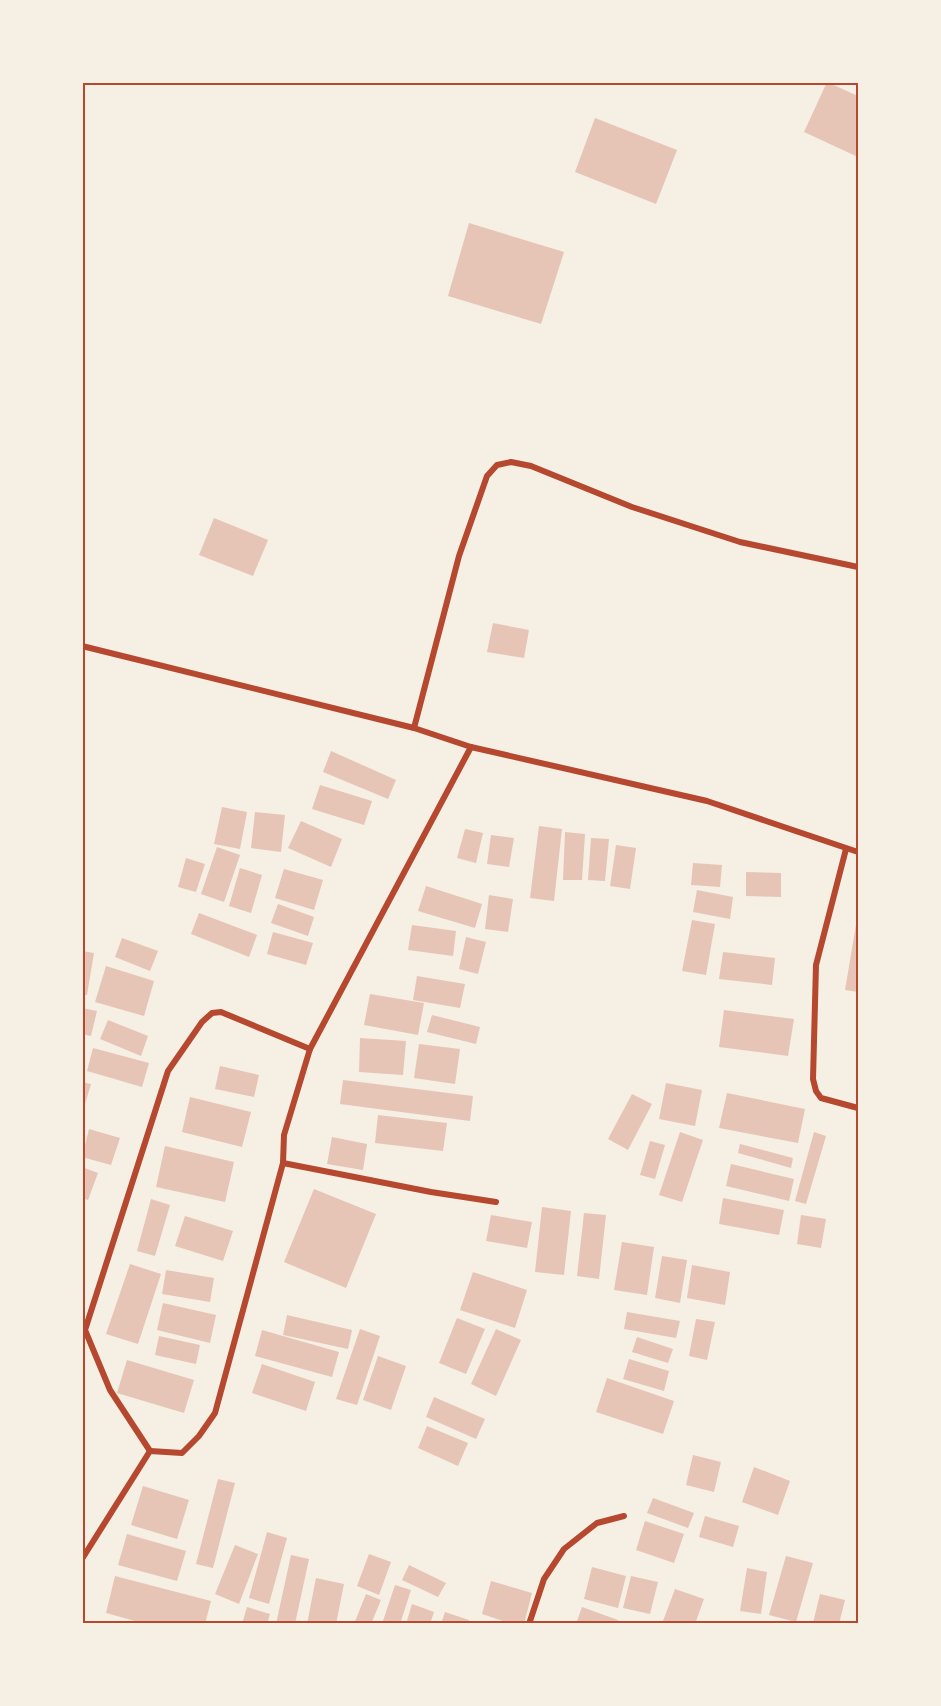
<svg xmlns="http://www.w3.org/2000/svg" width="941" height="1706" font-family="'Sofia Sans Condensed',sans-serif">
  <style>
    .building { fill: #e6c5b7 }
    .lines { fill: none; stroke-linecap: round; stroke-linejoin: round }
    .minor { stroke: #b5482f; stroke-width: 6 }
    .neatline { fill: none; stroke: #b5482f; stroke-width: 2 }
  </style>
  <rect width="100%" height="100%" fill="#f6efe4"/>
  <g class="building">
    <polygon points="827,82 858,96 858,157 804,132"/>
    <polygon points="595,118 677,150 656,204 575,172"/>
    <polygon points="469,223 564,252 541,324 448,296"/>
    <polygon points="214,518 268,540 253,576 199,555"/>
    <polygon points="493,623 529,630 524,658 487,652"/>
    <polygon points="331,751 396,780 388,799 323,772"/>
    <polygon points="320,785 372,801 364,825 312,809"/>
    <polygon points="222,807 247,812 240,849 214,844"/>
    <polygon points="255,812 285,815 281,852 251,848"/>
    <polygon points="301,821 342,839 331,867 288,848"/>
    <polygon points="539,826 562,829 554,901 530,898"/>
    <polygon points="465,829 483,833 476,863 457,858"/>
    <polygon points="565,832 585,834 582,880 563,880"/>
    <polygon points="491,835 514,838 509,867 487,864"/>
    <polygon points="591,838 609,839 605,881 588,880"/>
    <polygon points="616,845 636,848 630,889 610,886"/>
    <polygon points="217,847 240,855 224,902 201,894"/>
    <polygon points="186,858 205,864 196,892 178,887"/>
    <polygon points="693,863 722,865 720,887 691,885"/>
    <polygon points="240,868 262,875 251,913 229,906"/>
    <polygon points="284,869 323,880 314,910 275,898"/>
    <polygon points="746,872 781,873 781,897 746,896"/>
    <polygon points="426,886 482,904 475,928 418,911"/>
    <polygon points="697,890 733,897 730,919 693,912"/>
    <polygon points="489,895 513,899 508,932 485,929"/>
    <polygon points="278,904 314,917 308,936 271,923"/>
    <polygon points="199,913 257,935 249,957 191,934"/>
    <polygon points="857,919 858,919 858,992 845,990"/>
    <polygon points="692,920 715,924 706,975 682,971"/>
    <polygon points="412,925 456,931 453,956 408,950"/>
    <polygon points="273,932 313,943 306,965 267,954"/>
    <polygon points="466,937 486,942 478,974 459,969"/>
    <polygon points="122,938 158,951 150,971 115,957"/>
    <polygon points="82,951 94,953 87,995 82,995"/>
    <polygon points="723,952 775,958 772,985 719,979"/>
    <polygon points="106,966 154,981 144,1016 95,1002"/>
    <polygon points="417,976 465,984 460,1008 413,1000"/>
    <polygon points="370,994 424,1003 418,1035 364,1025"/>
    <polygon points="82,1008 97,1011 91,1036 82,1034"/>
    <polygon points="724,1010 794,1019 788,1056 719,1047"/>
    <polygon points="432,1015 480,1027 476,1044 427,1032"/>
    <polygon points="108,1020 148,1036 141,1056 100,1039"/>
    <polygon points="360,1038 406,1041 403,1075 359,1072"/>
    <polygon points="419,1044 460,1049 455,1084 414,1078"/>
    <polygon points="93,1048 149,1063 142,1087 87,1071"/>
    <polygon points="220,1066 259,1075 254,1097 215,1089"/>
    <polygon points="343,1080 473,1096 470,1121 340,1104"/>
    <polygon points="82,1082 91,1084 83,1111 82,1111"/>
    <polygon points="666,1083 702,1090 695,1126 659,1119"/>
    <polygon points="727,1093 805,1109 798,1143 719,1128"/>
    <polygon points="632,1094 652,1104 628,1150 608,1139"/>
    <polygon points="190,1097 251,1112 242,1147 182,1132"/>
    <polygon points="378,1115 447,1123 443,1151 375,1143"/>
    <polygon points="89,1129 120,1138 111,1165 82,1157"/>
    <polygon points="680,1132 703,1140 682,1202 659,1195"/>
    <polygon points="814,1132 826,1136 806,1204 795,1201"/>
    <polygon points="332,1137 367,1144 363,1170 327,1164"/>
    <polygon points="650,1141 665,1145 655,1179 640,1175"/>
    <polygon points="740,1144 793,1158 791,1168 738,1153"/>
    <polygon points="165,1146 234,1162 225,1202 156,1187"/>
    <polygon points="731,1164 794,1179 789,1201 726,1186"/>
    <polygon points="82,1167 98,1173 88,1200 82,1198"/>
    <polygon points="314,1189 376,1214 346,1288 284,1262"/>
    <polygon points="723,1198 784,1210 779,1235 719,1224"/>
    <polygon points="151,1199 170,1205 155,1256 137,1251"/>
    <polygon points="542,1207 571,1211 564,1275 535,1272"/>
    <polygon points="584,1213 606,1215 599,1279 577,1276"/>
    <polygon points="491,1215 532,1222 527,1248 486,1241"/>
    <polygon points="801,1215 826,1219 821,1248 797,1244"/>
    <polygon points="185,1216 233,1231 223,1261 175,1246"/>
    <polygon points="622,1242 654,1247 647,1295 614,1290"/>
    <polygon points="662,1256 687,1260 680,1303 655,1298"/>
    <polygon points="130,1264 161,1274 138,1344 106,1334"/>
    <polygon points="692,1265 730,1272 725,1305 687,1298"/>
    <polygon points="166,1270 214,1278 210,1302 162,1294"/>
    <polygon points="473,1272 527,1290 515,1328 460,1310"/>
    <polygon points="163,1303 216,1315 210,1343 157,1330"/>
    <polygon points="627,1312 680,1321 676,1338 624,1329"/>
    <polygon points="287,1315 352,1330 348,1349 283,1335"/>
    <polygon points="457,1318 485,1329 466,1374 439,1363"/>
    <polygon points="696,1319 715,1322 707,1360 689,1356"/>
    <polygon points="360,1329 380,1336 357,1405 336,1399"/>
    <polygon points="496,1329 521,1340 496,1396 471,1384"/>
    <polygon points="262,1330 339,1352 332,1377 255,1356"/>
    <polygon points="159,1336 200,1345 196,1364 155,1355"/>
    <polygon points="637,1337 673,1349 668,1363 632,1352"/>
    <polygon points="378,1356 406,1366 391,1410 363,1400"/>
    <polygon points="629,1359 669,1371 664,1391 623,1379"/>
    <polygon points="127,1360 194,1380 184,1413 117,1393"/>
    <polygon points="262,1364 315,1382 306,1411 252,1393"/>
    <polygon points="607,1378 674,1401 663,1434 596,1412"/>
    <polygon points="434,1397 485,1419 476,1439 426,1417"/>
    <polygon points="427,1426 468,1443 458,1466 418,1448"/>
    <polygon points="693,1455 721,1462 714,1492 686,1485"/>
    <polygon points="754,1467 790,1481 778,1515 742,1502"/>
    <polygon points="218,1479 235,1483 213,1568 196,1564"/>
    <polygon points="143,1486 189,1500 177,1539 131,1525"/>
    <polygon points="653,1498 694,1513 688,1528 647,1513"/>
    <polygon points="705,1516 739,1526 733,1547 699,1537"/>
    <polygon points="645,1521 684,1534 674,1563 636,1550"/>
    <polygon points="267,1532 287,1538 269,1604 249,1598"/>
    <polygon points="127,1534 186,1551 177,1581 118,1565"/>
    <polygon points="235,1545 258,1554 239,1604 215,1594"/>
    <polygon points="369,1554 391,1562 379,1595 357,1586"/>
    <polygon points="291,1555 309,1559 295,1624 276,1624"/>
    <polygon points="786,1556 813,1563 796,1622 769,1615"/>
    <polygon points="409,1565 446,1583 438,1597 402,1580"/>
    <polygon points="592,1567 626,1576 618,1608 584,1599"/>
    <polygon points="747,1568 767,1572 761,1614 740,1611"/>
    <polygon points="115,1576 211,1601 205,1624 146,1624 106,1613"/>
    <polygon points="631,1576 658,1582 650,1614 623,1608"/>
    <polygon points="316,1578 344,1584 336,1624 307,1624"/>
    <polygon points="491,1581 532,1593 524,1624 512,1624 482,1614"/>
    <polygon points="395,1585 411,1590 400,1624 382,1624"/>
    <polygon points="675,1589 704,1599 695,1624 668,1624 663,1621"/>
    <polygon points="366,1594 381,1600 371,1624 354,1624"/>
    <polygon points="820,1594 845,1600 839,1624 813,1623"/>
    <polygon points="412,1604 434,1612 430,1624 406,1624"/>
    <polygon points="247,1607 270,1614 267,1624 242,1624"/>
    <polygon points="582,1607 618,1620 617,1624 576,1624"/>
    <polygon points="445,1612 469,1620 468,1624 441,1624"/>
  </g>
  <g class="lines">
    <g class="minor">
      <polyline points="82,646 414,728 471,747 707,801 858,852"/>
      <polyline points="414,728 459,556 487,476 497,465 511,462 531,466 632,507 740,542 858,567"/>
      <polyline points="846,849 816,965 813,1079 816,1091 821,1098 858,1108"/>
      <polyline points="283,1163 431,1192 496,1202"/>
      <polyline points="150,1451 110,1390 85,1330 168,1071 202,1022 212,1013 221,1012 310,1049"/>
      <polyline points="82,1559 150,1451 182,1453 199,1436 215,1413 283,1163 284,1135 310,1049 471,747"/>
      <polyline points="82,1623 84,1624"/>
      <polyline points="529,1624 544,1579 564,1549 597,1523 624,1516"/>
    </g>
  </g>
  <rect width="941" height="1706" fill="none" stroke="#f6efe4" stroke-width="168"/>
  <rect x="84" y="84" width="773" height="1538" class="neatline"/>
</svg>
